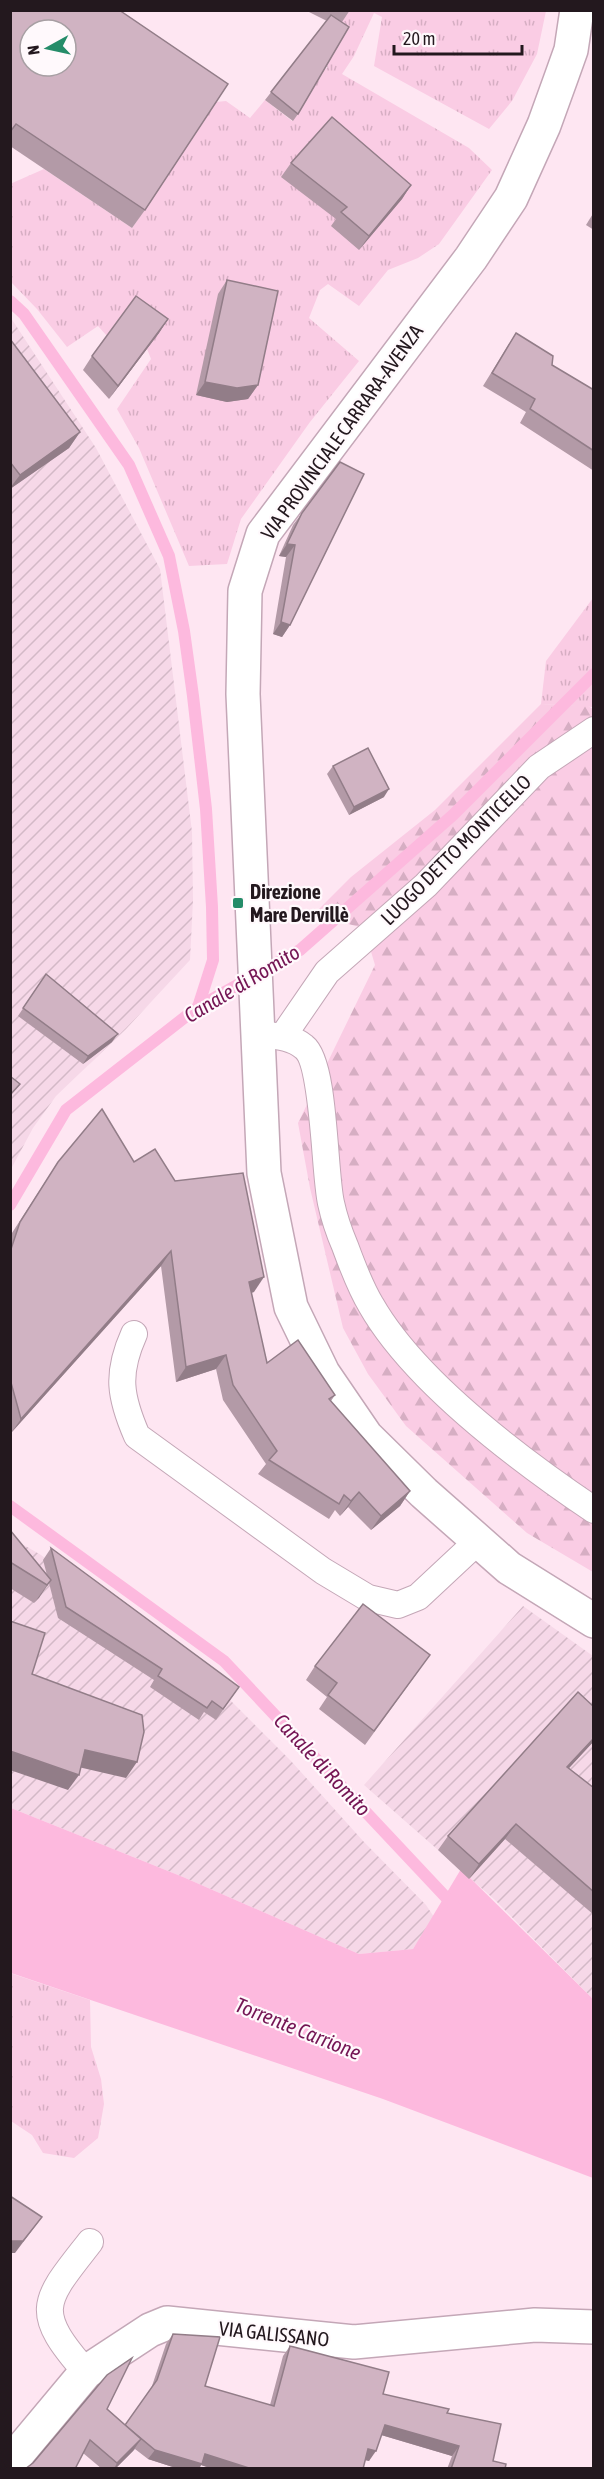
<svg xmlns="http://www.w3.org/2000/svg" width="604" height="2479" font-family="'Asap Condensed',sans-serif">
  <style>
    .industrial { fill: url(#industrial-furrows) }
    .grass { fill: url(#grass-tufts) }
    .forest { fill: url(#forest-firs) }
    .water { fill: #fdb9de }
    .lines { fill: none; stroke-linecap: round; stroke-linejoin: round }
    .stream { stroke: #fdb9de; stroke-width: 12 }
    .lane-casing { stroke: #c4a7b7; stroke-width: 28 }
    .street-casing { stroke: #c4a7b7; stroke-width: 36 }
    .secondary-casing { stroke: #c4a7b7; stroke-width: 36 }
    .lane { stroke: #fff; stroke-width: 26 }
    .street { stroke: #fff; stroke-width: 33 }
    .secondary { stroke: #fff; stroke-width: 33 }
    .wall { fill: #b39aa7 }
    .shaded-wall { fill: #927d88 }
    .building { fill: #d0b3c2; stroke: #927d88; stroke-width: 1.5; fill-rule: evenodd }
    .poi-dot { fill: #258c69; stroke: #fff9fc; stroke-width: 2 }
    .labels { text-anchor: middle; stroke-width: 4.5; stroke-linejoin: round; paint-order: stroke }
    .street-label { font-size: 20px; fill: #23181e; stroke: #fff9fc }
    .poi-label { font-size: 20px; font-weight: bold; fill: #23181e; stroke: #fff9fc; text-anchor: start }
    .water-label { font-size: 21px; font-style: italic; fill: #741554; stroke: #fff9fc }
  </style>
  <defs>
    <pattern id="industrial-furrows" width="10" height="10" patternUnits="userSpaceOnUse" patternTransform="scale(1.5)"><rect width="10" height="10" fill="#f6d8e8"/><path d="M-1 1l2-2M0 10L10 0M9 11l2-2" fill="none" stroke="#d3b9c7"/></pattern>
    <pattern id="grass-tufts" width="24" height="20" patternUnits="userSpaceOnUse" patternTransform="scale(1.5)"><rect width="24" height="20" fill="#facce4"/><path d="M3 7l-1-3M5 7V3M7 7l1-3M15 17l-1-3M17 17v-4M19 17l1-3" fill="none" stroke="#d6aec3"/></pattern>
    <pattern id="forest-firs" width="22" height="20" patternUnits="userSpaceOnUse" patternTransform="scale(1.5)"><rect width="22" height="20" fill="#facce4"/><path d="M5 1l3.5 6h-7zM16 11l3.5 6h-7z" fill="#d6aec3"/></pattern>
  </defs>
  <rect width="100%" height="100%" fill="#fee6f2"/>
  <g class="industrial">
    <polygon points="11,318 96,448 160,569 192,832 193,900 190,960 126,1029 56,1096 33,1128 11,1169"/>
    <polygon points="10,1537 41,1555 220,1690 291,1761 364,1842 426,1905 434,1917 413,1949 359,1954 183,1877 11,1808"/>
    <polygon points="523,1606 593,1656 593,1999 495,1900 364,1785"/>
  </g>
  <g class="grass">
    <polygon points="338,11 546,11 537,54 512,101 489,129 374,66 382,17 374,13 354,56 342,74 469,148 492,170 439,244 418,258 388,270 359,306 328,284 320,290 309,318 359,361 310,422 241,519 227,564 189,566 139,448 117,409 151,359 142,336 107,336 98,326 67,347 37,309 11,282 10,184 44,169 132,228 216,102 226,101 250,118 265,100 292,121 321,73 328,67 314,59"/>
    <polygon points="593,598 593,707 541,704 546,661"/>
    <polygon points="10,1973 90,2000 91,2047 101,2079 104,2104 98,2138 74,2158 43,2153 32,2135 11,2121"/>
  </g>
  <polygon class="forest" points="541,704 588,706 593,709 593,1572 527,1533 406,1426 368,1374 343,1328 310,1188 298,1123 375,965 364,928 313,915 351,877 435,810"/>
  <polygon class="water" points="11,1808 183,1877 359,1954 413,1949 461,1869 593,1999 593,2178 383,2099 11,1973"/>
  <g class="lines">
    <g class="stream">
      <polyline points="10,301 24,314 129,465 169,556 184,631 193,696 206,809 212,907 213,960 198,1007"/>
      <polyline points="10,1205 66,1110 198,1007 300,950 453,815 594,674"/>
      <polyline points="10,1506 224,1661 455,1907"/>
    </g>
    <g class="lane-casing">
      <g id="lane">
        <path d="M257 1034C274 1036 291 1036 304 1047 325 1063 324 1173 331 1203 334 1217 339 1232 345 1246 352 1265 360 1287 371 1305 415 1382 520 1460 594 1510"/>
        <polyline points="283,1036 327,972 426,885 539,767 594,730"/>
        <path d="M134 1334C116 1374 120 1397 137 1436L323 1571 368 1598 398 1605 418 1597 478 1541"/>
        <path d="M86 2372C31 2310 44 2301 90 2242"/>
      </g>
    </g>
    <g class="street-casing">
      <polyline id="street" points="10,2463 86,2372 150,2330 167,2323 354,2342 535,2325 594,2327"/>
    </g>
    <g class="secondary-casing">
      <polyline id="secondary" points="577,10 571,50 561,78 544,125 511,198 471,258 263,534 245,591 243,694 264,1173 291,1307 323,1373 366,1436 424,1493 509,1568 594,1621"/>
    </g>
    <use href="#lane" class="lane"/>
    <use href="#street" class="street"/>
    <use href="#secondary" class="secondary"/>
  </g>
  <g class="wall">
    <polygon points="10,10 145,210 132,228 10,146"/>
    <polygon points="305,10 350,10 342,22 298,114 293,121 265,100 327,21"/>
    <polygon points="291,163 411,185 402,199 359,250 331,226 336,219 281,177"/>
    <polygon points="594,212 594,230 586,225"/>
    <polygon points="227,280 258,385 248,399 227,402 196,395 218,294"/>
    <polygon points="168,319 159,333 109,399 83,370 92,356"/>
    <polygon points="516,333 552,365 594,390 594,471 520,423 526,412 483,386 507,347"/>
    <polygon points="10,339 80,432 69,448 10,489"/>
    <polygon points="302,513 290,625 282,637 273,634 286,557 279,556 293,525"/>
    <polygon points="333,766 384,797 349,815 327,774"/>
    <polygon points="46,974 112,1042 83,1064 18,1016"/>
    <polygon points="58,1162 134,1162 175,1181 254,1292 251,1293 267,1363 335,1395 331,1401 410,1491 400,1506 371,1530 348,1507 340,1516 335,1510 329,1519 258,1474 266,1464 223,1400 216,1369 176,1382 161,1266 11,1433 10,1236"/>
    <polygon points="10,1530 47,1575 43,1560 51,1548 239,1687 216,1720 204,1712 199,1720 150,1687 154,1680 58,1618 49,1583 34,1603 10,1588"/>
    <polygon points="315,1666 420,1669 365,1745 319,1709 327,1697 306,1680"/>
    <polygon points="594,1707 594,1741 569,1768 594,1788 594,1915 505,1839 469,1879 438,1850 448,1836"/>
    <polygon points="173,2334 205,2386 270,2405 283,2356 290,2346 383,2394 447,2413 493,2461 505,2469 447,2469 452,2456 381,2435 369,2461 365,2460 363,2469 213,2469 201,2465 199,2469 179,2469 148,2459 135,2449 115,2469 102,2469 83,2453 107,2409 125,2425 151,2389 166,2344"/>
  </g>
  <g class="shaded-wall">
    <polygon points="411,185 402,199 359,250 369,236"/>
    <polygon points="168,319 159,333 109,399 118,386"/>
    <polygon points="205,382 258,385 248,399 227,402 196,395"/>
    <polygon points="80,432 69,448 10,489 10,488 20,475"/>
    <polygon points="287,544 295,545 286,557 279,556"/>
    <polygon points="281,622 290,625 282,637 273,634"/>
    <polygon points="389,789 384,797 349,815 354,807"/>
    <polygon points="118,1034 112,1042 83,1064 88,1056"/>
    <polygon points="171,1251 161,1266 11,1433 21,1419"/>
    <polygon points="264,1277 254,1292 238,1296 249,1282"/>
    <polygon points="226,1355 216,1369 176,1382 186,1367"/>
    <polygon points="410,1491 400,1506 371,1530 381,1516"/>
    <polygon points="359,1492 348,1507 340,1516 351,1501"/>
    <polygon points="51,1580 39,1598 34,1603 47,1585"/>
    <polygon points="594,1738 594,1741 557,1781 567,1767"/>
    <polygon points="85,1750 137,1762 126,1778 74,1766"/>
    <polygon points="10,1751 79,1775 68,1790 10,1770"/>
    <polygon points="516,1824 505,1839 469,1879 479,1864"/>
    <polygon points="42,2217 15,2253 10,2253 10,2241"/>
    <polygon points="385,2425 459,2446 452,2456 378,2434"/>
    <polygon points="141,2439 133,2451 115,2469 114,2469 117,2463"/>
    <polygon points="368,2449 376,2451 369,2461 361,2459"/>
    <polygon points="155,2450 205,2454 252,2469 213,2469 201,2465 199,2469 179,2469 148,2459"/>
  </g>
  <g class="building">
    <path d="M10 10H119L228 84 145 210 16 124 10 132ZM30 30H66V66H30Z"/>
    <polygon points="331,15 349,27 298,114 271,92"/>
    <polygon points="332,117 411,185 369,236 341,212 347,207 291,163"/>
    <polygon points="227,280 278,291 258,385 237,388 205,382"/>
    <polygon points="136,296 168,319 118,386 92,356"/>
    <polygon points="516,333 553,356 552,365 594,390 594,451 530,409 535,399 492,373"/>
    <polygon points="10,339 80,432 20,475 10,462"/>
    <polygon points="340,462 364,474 290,625 281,622 295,545 287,544 302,513"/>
    <polygon points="368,748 389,789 354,807 333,766"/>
    <polygon points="46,974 118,1034 88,1056 23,1008"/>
    <polygon points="10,1076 20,1084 10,1095"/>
    <polygon points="102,1109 134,1162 155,1149 175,1181 243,1173 264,1277 249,1282 267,1363 298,1340 335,1395 329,1399 410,1491 381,1516 359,1492 351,1501 344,1495 339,1504 269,1460 277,1451 233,1385 226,1355 186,1367 171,1251 21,1419 10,1379 10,1252 20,1222 58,1162"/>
    <polygon points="10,1530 51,1580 47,1585 10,1562"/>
    <polygon points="51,1548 239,1687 223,1709 212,1701 207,1708 158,1676 162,1669 66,1607"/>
    <polygon points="363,1604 430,1655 374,1731 328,1695 337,1683 315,1666"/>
    <polygon points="10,1621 45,1633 32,1674 142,1715 144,1732 137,1762 85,1750 79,1775 10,1751"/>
    <polygon points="578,1692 594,1707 594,1738 567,1767 594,1788 594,1892 516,1824 479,1864 448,1836"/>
    <polygon points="10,2196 42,2217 23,2241 10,2241"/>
    <polygon points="173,2334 220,2337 205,2386 274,2406 290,2346 389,2372 383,2394 449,2409 447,2413 501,2424 493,2461 506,2464 505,2469 451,2469 459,2446 385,2425 376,2451 368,2449 363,2469 252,2469 205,2454 202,2464 155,2450 125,2425 157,2380"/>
    <polygon points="132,2358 107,2409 141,2439 117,2463 90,2440 75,2469 25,2469 33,2463 107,2375"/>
  </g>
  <rect class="poi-dot" x="232" y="897" width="12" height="12" rx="3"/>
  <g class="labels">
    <g class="street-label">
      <text transform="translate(342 432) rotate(-54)" y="7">VIA PROVINCIALE CARRARA-AVENZA</text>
      <text transform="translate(456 850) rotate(-45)" y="7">LUOGO DETTO MONTICELLO</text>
      <text transform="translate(274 2334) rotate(6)" y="7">VIA GALISSANO</text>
    </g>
    <g class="poi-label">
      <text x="250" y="899">Direzione<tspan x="250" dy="23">Mare Dervillè</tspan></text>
    </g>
    <g class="water-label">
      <text transform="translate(242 984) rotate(-31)" y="7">Canale di Romito</text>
      <text transform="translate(322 1765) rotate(47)" y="7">Canale di Romito</text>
      <text transform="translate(298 2029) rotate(22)" y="7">Torrente Carrione</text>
    </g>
  </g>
  <rect width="604" height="2479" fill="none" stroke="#23181e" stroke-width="24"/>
  <g transform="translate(48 48) rotate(262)"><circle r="28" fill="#fff9fc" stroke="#a79fa3" stroke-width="1.5"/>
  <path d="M0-4.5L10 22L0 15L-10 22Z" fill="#258c69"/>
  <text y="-9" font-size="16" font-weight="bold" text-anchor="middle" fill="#23181e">N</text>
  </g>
  <path d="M394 45v9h128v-9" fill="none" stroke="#23181e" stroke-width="3"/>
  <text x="403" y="45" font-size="18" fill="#23181e" stroke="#fff9fc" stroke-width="4.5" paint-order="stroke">20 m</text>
</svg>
